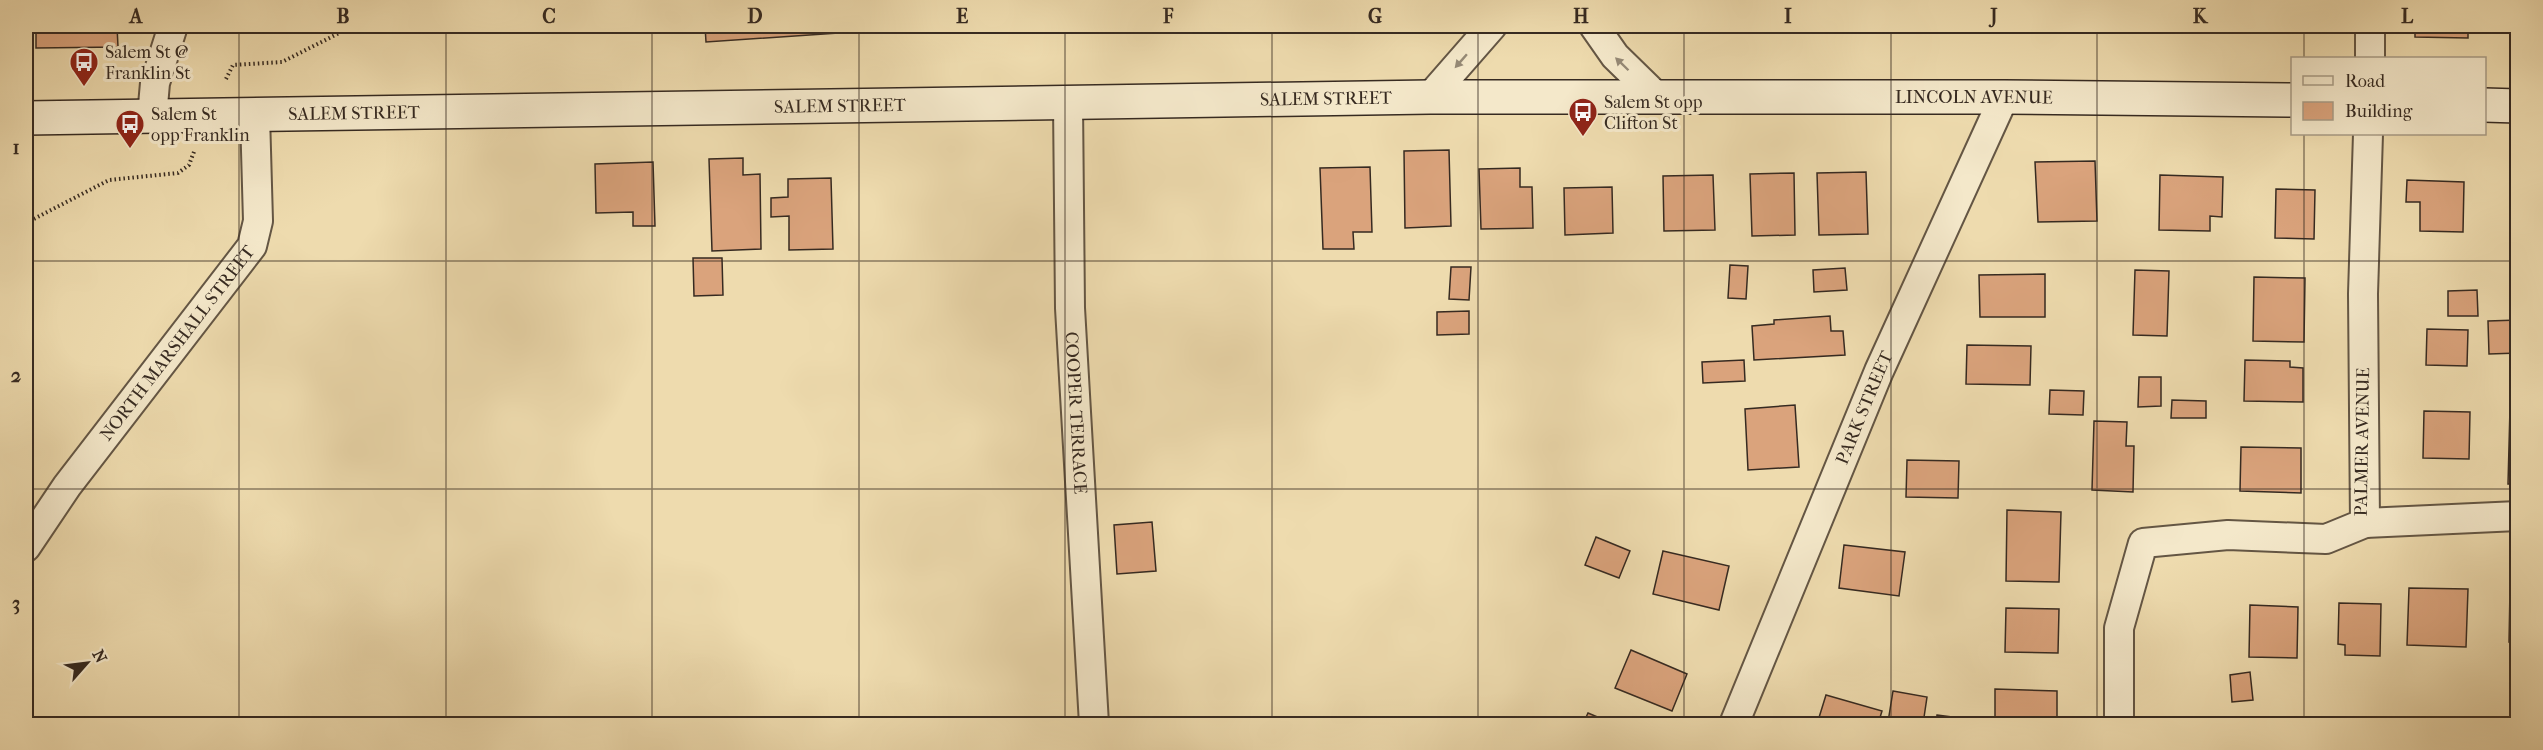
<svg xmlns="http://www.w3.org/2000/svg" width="2543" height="750" font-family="'IM FELL French Canon',serif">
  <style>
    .building { fill: #daa37c; stroke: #362a21; stroke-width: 1.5 }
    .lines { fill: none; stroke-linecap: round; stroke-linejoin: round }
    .minor-casing { stroke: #645644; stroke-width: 32 }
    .secondary-casing { stroke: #362a21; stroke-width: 36 }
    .path { stroke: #362a21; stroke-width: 4; stroke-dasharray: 1.5 3; stroke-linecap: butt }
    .minor { stroke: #f4e8ca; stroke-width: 28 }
    .secondary { stroke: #f4e8ca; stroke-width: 33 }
    .oneway { fill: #958976 }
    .grid { fill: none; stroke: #362a21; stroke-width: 1.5; stroke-opacity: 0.55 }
    .labels { text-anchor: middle; stroke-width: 6; stroke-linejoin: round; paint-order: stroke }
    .poi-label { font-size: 18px; fill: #362a21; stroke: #f4e8ca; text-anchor: start }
    .street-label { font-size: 18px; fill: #362a21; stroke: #f4e8ca }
    .neatline { fill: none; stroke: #362a21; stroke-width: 2 }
    .grid-label { font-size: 20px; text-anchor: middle; font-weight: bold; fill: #362a21 }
  </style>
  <rect width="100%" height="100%" fill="#eedbae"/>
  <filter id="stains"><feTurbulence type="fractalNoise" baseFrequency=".00333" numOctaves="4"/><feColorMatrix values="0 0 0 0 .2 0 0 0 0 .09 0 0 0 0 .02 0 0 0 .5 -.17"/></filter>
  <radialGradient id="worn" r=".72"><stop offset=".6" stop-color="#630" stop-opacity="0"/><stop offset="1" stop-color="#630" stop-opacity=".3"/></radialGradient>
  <g class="building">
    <polygon points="36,26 117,26 118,47 36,48"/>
    <polygon points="705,26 941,26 706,42"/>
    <polygon points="2134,26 2187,26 2187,30 2134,29"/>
    <polygon points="2231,26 2295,26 2295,31 2230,29"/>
    <polygon points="2415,26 2468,26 2468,38 2415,37"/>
    <polygon points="1449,150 1451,226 1405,228 1404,151"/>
    <polygon points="743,158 743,175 760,174 761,249 712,251 709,159"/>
    <polygon points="2095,161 2097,221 2038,222 2035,162"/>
    <polygon points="653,162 655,226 633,226 633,212 596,213 595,164"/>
    <polygon points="1370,167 1372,232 1353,232 1354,249 1323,249 1320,168"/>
    <polygon points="1520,168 1520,187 1532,187 1533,228 1481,229 1479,169"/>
    <polygon points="1866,172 1868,234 1819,235 1817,173"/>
    <polygon points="1794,173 1795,235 1752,236 1750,174"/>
    <polygon points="1713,175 1715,230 1664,231 1663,176"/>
    <polygon points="2160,175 2223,177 2222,217 2210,216 2210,231 2159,230"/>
    <polygon points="831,178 833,249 789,250 789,216 771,217 771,198 788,197 788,179"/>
    <polygon points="2407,180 2464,182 2463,232 2420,231 2420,202 2406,202"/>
    <polygon points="1612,187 1613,233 1565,235 1564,188"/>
    <polygon points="2276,189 2315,190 2314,239 2275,238"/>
    <polygon points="2512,190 2518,190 2518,253 2510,253"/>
    <polygon points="693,258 722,258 723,295 694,296"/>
    <polygon points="1730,265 1748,266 1746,299 1728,298"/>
    <polygon points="1451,267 1471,267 1469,300 1449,299"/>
    <polygon points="1845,268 1847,290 1814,292 1813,270"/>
    <polygon points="2135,270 2169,271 2167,336 2133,335"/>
    <polygon points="2045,274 2045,317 1980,317 1979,275"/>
    <polygon points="2254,277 2305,278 2304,342 2253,341"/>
    <polygon points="2477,290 2478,316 2448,316 2448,291"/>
    <polygon points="1469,311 1469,334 1437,335 1437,312"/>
    <polygon points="1830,316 1831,331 1843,331 1845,355 1754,360 1752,326 1774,324 1774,320"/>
    <polygon points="2518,320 2518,353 2489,354 2488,321"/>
    <polygon points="2427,329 2468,330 2467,366 2426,365"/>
    <polygon points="1967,345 2031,346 2030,385 1966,384"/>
    <polygon points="1744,360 1745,381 1703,383 1702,362"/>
    <polygon points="2245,360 2290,361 2290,367 2303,368 2303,402 2244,401"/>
    <polygon points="2139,377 2161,377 2161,406 2138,407"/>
    <polygon points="2050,390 2084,391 2083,415 2049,414"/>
    <polygon points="2172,400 2206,401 2206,418 2171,418"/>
    <polygon points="1795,405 1799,467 1748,470 1745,409"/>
    <polygon points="2510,408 2518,408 2518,484 2508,484"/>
    <polygon points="2424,411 2470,412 2469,459 2423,458"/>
    <polygon points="2094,421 2127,422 2126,446 2134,446 2133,492 2092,490"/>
    <polygon points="2241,447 2301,448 2301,493 2240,491"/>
    <polygon points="1907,460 1959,461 1958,498 1906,497"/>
    <polygon points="2007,510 2061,512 2059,582 2006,581"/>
    <polygon points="1152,522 1156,571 1117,574 1114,525"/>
    <polygon points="1596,537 1630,551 1619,578 1585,565"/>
    <polygon points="1844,545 1905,552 1899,596 1839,588"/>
    <polygon points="1663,551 1729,566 1719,610 1653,594"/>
    <polygon points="2409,588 2468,589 2466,647 2407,645"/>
    <polygon points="2510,590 2518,590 2518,643 2509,642"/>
    <polygon points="2339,603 2381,604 2380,656 2345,655 2345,645 2338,644"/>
    <polygon points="2250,605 2298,607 2297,658 2249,657"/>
    <polygon points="2006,608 2059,609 2058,653 2005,652"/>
    <polygon points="1631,650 1687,674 1672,711 1615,688"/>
    <polygon points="2250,672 2253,700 2232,702 2230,675"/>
    <polygon points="1995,689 2057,691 2057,724 1995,724"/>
    <polygon points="1893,691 1927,697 1923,724 1888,722"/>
    <polygon points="1826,695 1882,711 1878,724 1817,724"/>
    <polygon points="1588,713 1614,724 1583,724"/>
    <polygon points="1937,715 1967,719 1966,724 1936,724"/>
  </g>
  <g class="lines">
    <g class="minor-casing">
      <g id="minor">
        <polyline points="1594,26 1615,56 1657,97"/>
        <polyline points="2370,58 2370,26"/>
        <polyline points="1430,97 1492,26"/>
        <path id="s1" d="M1068 103 1070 308 1094 724"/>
        <polyline points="152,117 155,83 173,26"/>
        <polyline points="2365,523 2518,516"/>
        <path id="s2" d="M26 547 67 486 252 246 258 221 255 115"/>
        <path id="s3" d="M1734 724 1879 371 2004 97"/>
        <polyline points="2119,724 2119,628 2143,543 2228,535 2326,539 2365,523 2363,294 2368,134"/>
      </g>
    </g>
    <g class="secondary-casing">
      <g id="secondary">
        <polyline points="2484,105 2518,106"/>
        <path id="s4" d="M26 118 1430 97H2004L2292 100"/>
      </g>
    </g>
    <g class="path">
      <polyline points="226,79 233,65 282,62 353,26"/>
      <polyline points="26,223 109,180 178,173 189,165 195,149"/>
    </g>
    <use href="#minor" class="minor"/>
    <use href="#secondary" class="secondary"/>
  </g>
  <defs><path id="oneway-solid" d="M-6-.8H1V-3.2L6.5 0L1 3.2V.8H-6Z" transform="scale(1.5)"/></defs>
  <g class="oneway">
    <use href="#oneway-solid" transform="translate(1461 61) rotate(131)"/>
    <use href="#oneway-solid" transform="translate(1622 64) rotate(-136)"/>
  </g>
  <path class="grid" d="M239 26V724M446 26V724M652 26V724M859 26V724M1065 26V724M1272 26V724M1478 26V724M1684 26V724M1891 26V724M2097 26V724M2304 26V58M2304 134V724M26 261H2518M26 489H2518"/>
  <defs>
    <g id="bus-pin" transform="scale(1.5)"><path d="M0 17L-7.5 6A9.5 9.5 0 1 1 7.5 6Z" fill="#8f2418" stroke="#f4e8ca"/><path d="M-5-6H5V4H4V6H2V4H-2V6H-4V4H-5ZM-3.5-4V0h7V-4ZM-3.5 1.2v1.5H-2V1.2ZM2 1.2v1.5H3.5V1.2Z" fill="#fff"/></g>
  </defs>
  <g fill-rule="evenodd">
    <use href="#bus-pin" x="84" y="62"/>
    <use href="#bus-pin" x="1583" y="112"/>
    <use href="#bus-pin" x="130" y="124"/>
  </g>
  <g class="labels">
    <g class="poi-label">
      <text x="105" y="58">Salem St @<tspan x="105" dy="21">Franklin St</tspan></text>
      <text x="1604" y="108">Salem St opp<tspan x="1604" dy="21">Clifton St</tspan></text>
      <text x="151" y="120">Salem St<tspan x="151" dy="21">opp Franklin</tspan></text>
    </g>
    <g class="street-label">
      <text dy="6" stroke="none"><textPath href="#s4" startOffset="1948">LINCOLN AVENUE</textPath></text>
      <text dy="6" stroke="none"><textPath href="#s4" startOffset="1300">SALEM STREET</textPath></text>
      <text dy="6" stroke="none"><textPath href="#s4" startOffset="814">SALEM STREET</textPath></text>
      <text dy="6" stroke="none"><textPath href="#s4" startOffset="328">SALEM STREET</textPath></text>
      <text dy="6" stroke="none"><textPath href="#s2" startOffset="254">NORTH MARSHALL STREET</textPath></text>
      <text dy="6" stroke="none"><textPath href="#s3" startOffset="342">PARK STREET</textPath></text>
      <text dy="6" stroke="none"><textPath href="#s1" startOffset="310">COOPER TERRACE</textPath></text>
      <text transform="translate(2362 442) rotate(-89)" y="6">PALMER AVENUE</text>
    </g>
  </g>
  <rect width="2543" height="750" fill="none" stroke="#eedbae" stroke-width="66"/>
  <rect x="2291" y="57" width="195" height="78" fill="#f4e8ca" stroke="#a89c86" stroke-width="1.5"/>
  <rect x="2303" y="76" width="30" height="9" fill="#f4e8ca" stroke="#a89c86" stroke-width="1.5"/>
  <text x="2345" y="87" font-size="18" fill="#362a21">Road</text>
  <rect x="2303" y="102" width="30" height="18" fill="#daa37c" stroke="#a89c86" stroke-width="1.5"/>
  <text x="2345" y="117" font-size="18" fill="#362a21">Building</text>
  <g transform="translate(87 663) rotate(62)" stroke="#f4e8ca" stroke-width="4.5" paint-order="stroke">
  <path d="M0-4.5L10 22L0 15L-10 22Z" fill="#362a21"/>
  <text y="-9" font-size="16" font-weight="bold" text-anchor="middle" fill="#362a21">N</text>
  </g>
  <rect x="33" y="33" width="2477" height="684" class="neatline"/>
  <g class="grid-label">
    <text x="136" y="23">A</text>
    <text x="343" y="23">B</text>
    <text x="549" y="23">C</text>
    <text x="755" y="23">D</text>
    <text x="962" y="23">E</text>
    <text x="1168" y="23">F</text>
    <text x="1375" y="23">G</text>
    <text x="1581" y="23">H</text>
    <text x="1788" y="23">I</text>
    <text x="1994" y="23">J</text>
    <text x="2200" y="23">K</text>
    <text x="2407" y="23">L</text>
    <text x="16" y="154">1</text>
    <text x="16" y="382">2</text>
    <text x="16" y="610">3</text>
  </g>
  <rect width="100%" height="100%" filter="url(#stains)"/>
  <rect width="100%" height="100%" fill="url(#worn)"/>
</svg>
